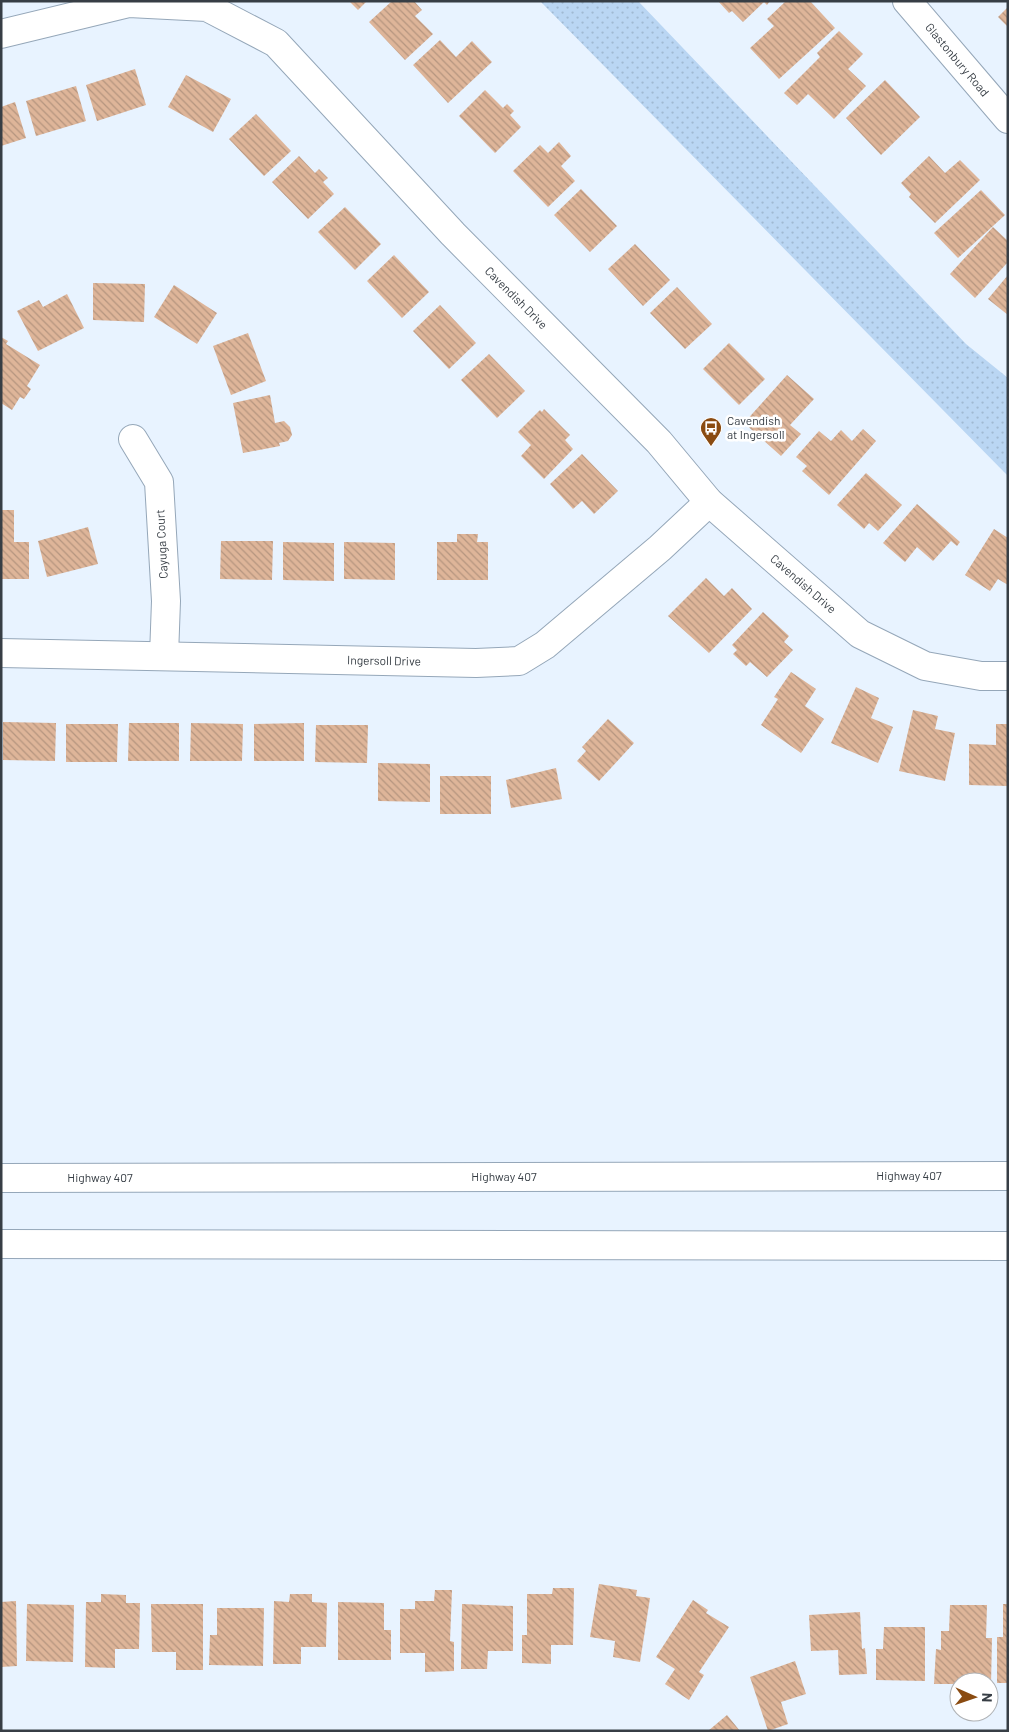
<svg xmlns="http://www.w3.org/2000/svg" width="1009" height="1732" font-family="Barlow,sans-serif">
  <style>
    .park { fill: url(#park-dots) }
    .building { fill: url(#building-back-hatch) }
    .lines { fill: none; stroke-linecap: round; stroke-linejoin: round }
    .minor-casing { stroke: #95a7b9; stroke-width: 30 }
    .tertiary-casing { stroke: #95a7b9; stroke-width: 30 }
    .motorway-casing { stroke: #95a7b9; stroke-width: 30 }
    .minor { stroke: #fff; stroke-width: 28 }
    .tertiary { stroke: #fff; stroke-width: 28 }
    .motorway { stroke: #fff; stroke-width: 28 }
    .labels { text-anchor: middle; stroke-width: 5; stroke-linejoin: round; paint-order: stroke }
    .street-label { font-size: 12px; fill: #373e45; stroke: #fff }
    .poi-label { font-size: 12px; fill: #373e45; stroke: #fff; text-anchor: start }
  </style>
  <defs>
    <pattern id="park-dots" width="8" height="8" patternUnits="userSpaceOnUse" patternTransform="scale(1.25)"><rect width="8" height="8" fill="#bad6f3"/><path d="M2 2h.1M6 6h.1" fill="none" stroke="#a0b9d2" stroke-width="1.8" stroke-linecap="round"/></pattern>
    <pattern id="building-back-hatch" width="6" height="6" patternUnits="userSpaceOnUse" patternTransform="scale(1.25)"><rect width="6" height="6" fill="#deb599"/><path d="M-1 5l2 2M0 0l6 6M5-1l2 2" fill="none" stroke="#b5957f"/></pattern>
  </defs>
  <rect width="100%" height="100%" fill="#e8f3ff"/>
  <polygon class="park" points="540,1 638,1 966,344 1008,378 1008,476"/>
  <g class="building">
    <polygon points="349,1 367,1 358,10"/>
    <polygon points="392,1 414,1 422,10 415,16 433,34 405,60 369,22"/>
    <polygon points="718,1 770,1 767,5 764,2 743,22 732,11 729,13"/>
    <polygon points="786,1 810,1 835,28 779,79 750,48 774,26 767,19"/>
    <polygon points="1008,7 1008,27 998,17"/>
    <polygon points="839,31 863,54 848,69 866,86 834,119 808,94 797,105 784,93 820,57 817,53"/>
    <polygon points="440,40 456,57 472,41 492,62 448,103 413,65"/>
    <polygon points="135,69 146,105 97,121 86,85"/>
    <polygon points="186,75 231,99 213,132 168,107"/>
    <polygon points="885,80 920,117 881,155 846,118"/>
    <polygon points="76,86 86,121 36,136 26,101"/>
    <polygon points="485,90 503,108 507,104 514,111 510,115 521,127 495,153 459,116"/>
    <polygon points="15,102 26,138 1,146 1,107"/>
    <polygon points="256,114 291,151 264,176 229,139"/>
    <polygon points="559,142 571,156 561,166 575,181 548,207 513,171 540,145 548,153"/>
    <polygon points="299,156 315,173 319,169 328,178 323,182 334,194 308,219 272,182"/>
    <polygon points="929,156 945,173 960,160 980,180 935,223 909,197 911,194 901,183"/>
    <polygon points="581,189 617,226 590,252 554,215"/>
    <polygon points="981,190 1005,215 958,258 934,233"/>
    <polygon points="345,207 381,244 355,270 318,232"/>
    <polygon points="993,227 1008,241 1008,262 975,298 950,274"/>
    <polygon points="635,244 670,280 643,306 608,269"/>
    <polygon points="394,255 429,292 402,318 367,281"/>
    <polygon points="1008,275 1008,315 988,299"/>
    <polygon points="93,283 145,284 144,322 93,320"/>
    <polygon points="174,285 217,313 197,344 154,317"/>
    <polygon points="677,287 712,324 685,349 650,313"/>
    <polygon points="67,294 84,328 38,351 17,311 39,300 43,307"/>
    <polygon points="440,305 476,343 449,369 413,331"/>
    <polygon points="248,333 266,381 231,395 213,346"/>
    <polygon points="1,337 8,341 6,344 40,365 27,386 31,389 24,399 20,397 12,410 1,403"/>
    <polygon points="729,343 765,379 739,405 703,369"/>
    <polygon points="489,354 525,391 497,418 461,380"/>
    <polygon points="787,375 814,399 790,425 801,434 781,456 744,423"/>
    <polygon points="270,395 275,423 284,421 290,427 292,435 288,441 279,443 280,446 243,453 233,403"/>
    <polygon points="544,409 570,435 565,440 573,449 544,479 521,456 531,445 518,432 540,410 542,412"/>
    <polygon points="863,429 876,441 829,495 802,471 807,466 796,457 819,431 831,441 841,430 852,441"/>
    <polygon points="582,454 618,491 594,514 582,501 573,509 550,484"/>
    <polygon points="866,473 902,505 878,531 869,523 864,529 837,505"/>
    <polygon points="917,504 960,542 957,546 951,541 933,561 917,547 905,562 883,543"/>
    <polygon points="1,510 14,510 14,542 29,542 29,579 1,579"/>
    <polygon points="88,527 98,564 47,577 38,541"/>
    <polygon points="994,529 1008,538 1008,585 998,579 990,591 965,575"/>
    <polygon points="457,534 478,534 477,542 488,542 488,580 437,580 437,542 457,542"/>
    <polygon points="221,541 273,541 272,580 220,579"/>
    <polygon points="283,542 334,543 334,581 283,580"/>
    <polygon points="344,542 395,543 395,580 344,579"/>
    <polygon points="706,578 724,596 732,588 752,609 709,653 668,616"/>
    <polygon points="763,612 789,636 784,642 793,650 767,677 750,662 746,666 733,654 737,650 732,645"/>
    <polygon points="791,672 816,689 805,706 824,719 801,753 761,725 778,699 774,697"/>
    <polygon points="856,687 879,698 871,718 893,727 878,763 831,743"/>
    <polygon points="913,710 938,716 935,729 955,733 945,781 899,771"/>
    <polygon points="608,719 634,743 599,781 577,761 586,751 582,747"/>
    <polygon points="3,722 56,723 55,761 3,760"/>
    <polygon points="129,723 179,723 179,761 128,761"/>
    <polygon points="191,723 243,724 242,761 190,761"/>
    <polygon points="304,723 304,761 254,761 254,724"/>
    <polygon points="66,724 118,724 117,762 66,762"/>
    <polygon points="996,724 1008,724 1008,786 969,785 969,744 996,745"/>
    <polygon points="316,725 368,725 367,763 315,762"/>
    <polygon points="378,763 430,764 430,802 378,801"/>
    <polygon points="556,768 562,799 511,808 506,780"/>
    <rect x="440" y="776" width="51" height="38"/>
    <polygon points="599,1584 637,1590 636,1596 650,1598 640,1662 613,1657 615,1641 590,1637"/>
    <polygon points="553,1588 574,1588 573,1645 551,1645 551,1664 522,1663 522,1635 527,1635 527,1594 552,1594"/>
    <polygon points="435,1590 452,1590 450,1641 454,1642 454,1671 425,1672 425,1653 400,1653 400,1609 415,1609 415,1601 434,1601"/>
    <polygon points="101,1594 126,1595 126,1603 140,1603 139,1649 115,1649 115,1668 85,1667 86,1602 101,1602"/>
    <polygon points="290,1594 312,1594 312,1602 327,1603 326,1647 301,1647 301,1664 273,1664 274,1601 289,1602"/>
    <polygon points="693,1600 708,1610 706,1613 729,1627 699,1672 704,1675 689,1700 665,1684 675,1669 656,1657"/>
    <polygon points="16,1601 17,1666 1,1667 1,1602"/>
    <polygon points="338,1602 384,1603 384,1630 391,1630 391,1660 338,1660"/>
    <polygon points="27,1604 74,1605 73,1662 26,1661"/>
    <polygon points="151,1604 203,1604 203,1670 176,1670 176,1652 152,1652"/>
    <polygon points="462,1604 513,1606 513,1651 488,1651 487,1669 461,1669"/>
    <polygon points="1003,1604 1008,1604 1008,1683 997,1683 997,1637 1003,1637"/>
    <polygon points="950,1605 987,1605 986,1638 992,1638 991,1685 989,1685 989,1682 959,1682 959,1684 934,1684 936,1649 941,1650 941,1631 949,1631"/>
    <polygon points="217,1608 264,1608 263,1666 209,1665 210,1635 217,1635"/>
    <polygon points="860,1612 862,1649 865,1648 867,1674 839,1675 838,1650 811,1651 809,1615"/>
    <polygon points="884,1627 925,1627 925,1681 876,1680 876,1649 883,1649"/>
    <polygon points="795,1661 806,1694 781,1702 788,1724 768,1731 750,1677"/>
    <polygon points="727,1715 740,1731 708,1731"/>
  </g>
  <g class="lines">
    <g class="minor-casing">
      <g id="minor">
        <polyline points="907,1 1008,119"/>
        <polyline points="133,439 159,482 166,601 164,656"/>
        <polyline points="1,653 476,663 519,661 545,645 660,548 709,502"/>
      </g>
    </g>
    <g class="tertiary-casing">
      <polyline id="tertiary" points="1,34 129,3 207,7 276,43 453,234 659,442 709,502 860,634 925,666 981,676 1008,676"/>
    </g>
    <g class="motorway-casing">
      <g id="motorway">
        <polyline points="1,1178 1008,1176"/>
        <polyline points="1,1244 1008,1246"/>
      </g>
    </g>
    <use href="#minor" class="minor"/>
    <use href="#tertiary" class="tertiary"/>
    <use href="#motorway" class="motorway"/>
  </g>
  <defs>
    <g id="bus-pin" transform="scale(1.125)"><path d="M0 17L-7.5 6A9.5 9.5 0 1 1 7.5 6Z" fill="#8a4b11" stroke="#fff"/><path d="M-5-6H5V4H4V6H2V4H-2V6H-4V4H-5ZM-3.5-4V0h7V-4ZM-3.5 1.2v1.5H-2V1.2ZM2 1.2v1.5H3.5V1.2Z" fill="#fff"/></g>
  </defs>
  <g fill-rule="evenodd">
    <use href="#bus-pin" x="711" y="428"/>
  </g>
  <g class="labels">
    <g class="street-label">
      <text transform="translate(957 60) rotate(50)" y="4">Glastonbury Road</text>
      <text transform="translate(516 298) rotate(45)" y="4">Cavendish Drive</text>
      <text transform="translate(162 544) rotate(-93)" y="4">Cayuga Court</text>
      <text transform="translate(803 584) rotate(41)" y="4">Cavendish Drive</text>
      <text transform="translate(384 661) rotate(1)" y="4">Ingersoll Drive</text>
      <text x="909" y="1180">Highway 407</text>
      <text x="504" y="1181">Highway 407</text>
      <text x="100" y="1182">Highway 407</text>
    </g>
    <g class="poi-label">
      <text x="727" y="425">Cavendish<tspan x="727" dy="14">at Ingersoll</tspan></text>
    </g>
  </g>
  <rect width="1009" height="1732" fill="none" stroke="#373e45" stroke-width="5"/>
  <g transform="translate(974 1697) rotate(92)"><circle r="24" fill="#ffffff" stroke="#afb2b5"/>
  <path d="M0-4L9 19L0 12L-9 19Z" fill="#8a4b11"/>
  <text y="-8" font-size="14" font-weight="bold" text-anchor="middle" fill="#373e45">N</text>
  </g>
</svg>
